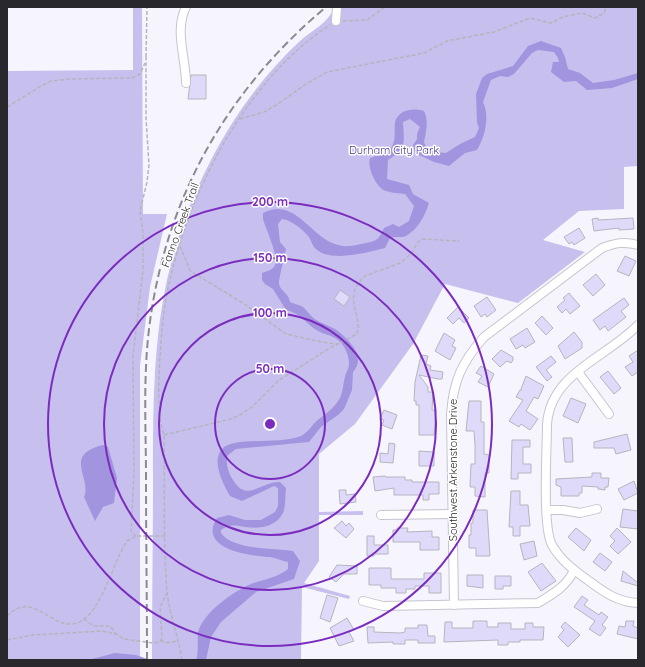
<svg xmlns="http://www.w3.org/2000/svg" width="645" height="667" font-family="Quicksand,sans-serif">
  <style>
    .green { fill: #c7c0ef }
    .water { fill: #a294df }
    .building { fill: #dfdafa; stroke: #b6b4be }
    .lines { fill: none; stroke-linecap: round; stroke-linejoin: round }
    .minor-casing { stroke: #c6c5cf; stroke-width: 10 }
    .path { stroke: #b5b4bc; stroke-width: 1.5; stroke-dasharray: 4 2; stroke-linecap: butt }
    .minor { stroke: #fff; stroke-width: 8 }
    .rail { stroke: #8b8a91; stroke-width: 2; stroke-dasharray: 8 4; stroke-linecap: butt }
    .ring { fill: none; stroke: #7b2cbf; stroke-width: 2 }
    .labels { text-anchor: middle; stroke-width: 3; stroke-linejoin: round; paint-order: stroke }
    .park-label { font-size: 11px; fill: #4e368d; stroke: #fff }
    .street-label { font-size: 11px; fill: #29292d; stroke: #fff }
    .centre { fill: #7b2cbf; stroke: #fff; stroke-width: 2 }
    .ring-label { font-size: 12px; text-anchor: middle; font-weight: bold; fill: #7b2cbf; stroke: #fff; stroke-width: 3; stroke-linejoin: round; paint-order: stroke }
  </style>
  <rect width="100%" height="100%" fill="#f6f5fe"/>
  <g class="green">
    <polygon points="133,7 142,7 143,214 167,214 150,287 140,366 140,659 7,660 7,71 133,70"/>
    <path d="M334 7H638V166L624 167V209L579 211 543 240 585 252 518 303 445 284 413 344 355 424 319 454V512L363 511V515H319V561L304 583 350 596 349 599 302 587 301 660H152C152 599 153 539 153 478 153 360 154 269 211 160 233 117 264 74 300 41 311 31 330 22 334 7Z"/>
  </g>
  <g class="water">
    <path d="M541 41 561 48 565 57 568 69 580 73 593 83 614 80 638 73V79L612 88 587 90 576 81 564 82 551 72 553 62H559L558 58 554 52 538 50 532 53 514 74 508 77 500 76 491 80 483 102C490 116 485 137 477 150L465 153 449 166 434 162 415 153 413 145 417 139V134L420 127 410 119 403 122C404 142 407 149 388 160L387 179 409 185 413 194 429 203C425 216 418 229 406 236 402 238 395 236 390 238L385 248C369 252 330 263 316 249 312 246 311 239 308 236 302 229 291 220 282 219L278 224 280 242 286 249C285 255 278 282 279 284 281 292 288 292 290 302 294 304 301 305 304 308 309 313 312 318 318 321 323 324 330 326 335 329 348 338 367 357 353 372L352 390 344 409 338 415 321 427 309 442 236 449 227 456C226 464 228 473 233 480 247 503 259 482 280 482L286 488C285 495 286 506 283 513 276 527 259 529 245 527 236 525 228 524 221 530V533C232 550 275 548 293 551L300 561 294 579 256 592 221 622 211 637 206 660H196C199 651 197 642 198 633 202 613 234 591 251 584 264 579 277 578 288 569V562C282 561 276 558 270 557 250 556 197 549 217 518L229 515 245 520H261L275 512 278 506V488L274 486 242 501 230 496C223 484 211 461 222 449 234 436 280 445 301 436 309 432 312 424 319 419 327 413 334 408 340 398 344 389 343 378 348 369 352 360 344 342 335 338 330 335 323 334 318 331 306 324 300 313 286 310L273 289 265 284 262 280V273C267 271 273 270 275 265 279 256 266 230 263 219V213C297 195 311 242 343 246 348 247 356 245 361 244 377 241 378 241 384 228L393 224 399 227 409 221 414 206 405 194C399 193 392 193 386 191 376 188 367 167 370 158 378 155 391 153 393 144 396 137 394 129 395 122 399 109 414 108 424 111 429 121 426 132 424 142 427 152 437 152 446 153L460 144 475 137 479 128 477 123 476 94 482 78 487 74 513 66 528 46Z"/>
    <path d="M103 445 108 447 117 478 114 503 103 507 95 521 84 497C91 482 71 462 88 451 93 448 97 446 103 445Z"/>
    <polygon points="115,653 136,655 150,660 88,660"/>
  </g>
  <g class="building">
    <polygon points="191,75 206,75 206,99 188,99"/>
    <polygon points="598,218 598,220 633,218 634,229 619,230 619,228 594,231 592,219"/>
    <polygon points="579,228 585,238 574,245 572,242 569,244 564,237"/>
    <polygon points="625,256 636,261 629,276 617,271"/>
    <polygon points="596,274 605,285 593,296 583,285"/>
    <polygon points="340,290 350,297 344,306 334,299"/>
    <polygon points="569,293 580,306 570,314 566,309 562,313 557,307 565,300 563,298"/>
    <polygon points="487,297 496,310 487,317 485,314 481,317 474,306"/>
    <polygon points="624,298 629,305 621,311 626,317 608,331 605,326 600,330 593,320"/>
    <polygon points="458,307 469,318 464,323 459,318 453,324 447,318"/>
    <polygon points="542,316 553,328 546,335 535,323"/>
    <polygon points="527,328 535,342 525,348 523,345 516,349 510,339"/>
    <polygon points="574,332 582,342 582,348 565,359 558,346"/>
    <polygon points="444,333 455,340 452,346 456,348 450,360 435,351"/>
    <polygon points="501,350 513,357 513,360 511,363 507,361 500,367 492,359"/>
    <polygon points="638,350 638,372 632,376 625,367 633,362 629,356"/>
    <polygon points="421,355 428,356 426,364 431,366 430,370 443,372 442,379 438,379 419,375 428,387 428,392 433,392 432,410 436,410 434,435 419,435 419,405 416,405 416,401 414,401 415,382"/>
    <polygon points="551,356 556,362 546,370 552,377 547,381 536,367"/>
    <polygon points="481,366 494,374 488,387 478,382 482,376 476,373"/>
    <polygon points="608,371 621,388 614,394 600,377"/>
    <polygon points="526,376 544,386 538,399 534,397 526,411 538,419 530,430 521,424 519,427 509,421 523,400 516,397 520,390 522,390 521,389"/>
    <polygon points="571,398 586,404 578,423 563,416"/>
    <polygon points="469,401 481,401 481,422 484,422 484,454 489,455 489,473 485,473 485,497 475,496 475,487 470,487 471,464 475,464 475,445 474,431 466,431"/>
    <polygon points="384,410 397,415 392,429 382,425 384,420 380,419"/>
    <polygon points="627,434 631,450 616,454 614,448 594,448 594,442"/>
    <polygon points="563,438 572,438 573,462 565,462"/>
    <polygon points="512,440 530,440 530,447 523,447 523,464 531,464 531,473 518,473 518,479 511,479"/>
    <polygon points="389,443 395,444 393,463 380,462 380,453 388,454"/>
    <polygon points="419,451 434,452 434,466 419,466"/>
    <polygon points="592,473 601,473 601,478 609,478 608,487 605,487 605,490 598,489 598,487 582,486 582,493 579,493 579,496 561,496 561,487 556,485 556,479 592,477"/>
    <polygon points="385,476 386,477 405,477 405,480 412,480 412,482 439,482 439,494 429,494 429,500 423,500 423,495 394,495 394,488 375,491 373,477"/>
    <polygon points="634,481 638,493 624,500 618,489"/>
    <polygon points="339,490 346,490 346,495 355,494 356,502 340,504"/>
    <polygon points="511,491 520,491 520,505 528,505 530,526 520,526 520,536 513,536 513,527 509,527"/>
    <polygon points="623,509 638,511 638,529 620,527"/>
    <polygon points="473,510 487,510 490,556 476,556 476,548 469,548 469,535 471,535 471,523 473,523"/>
    <polygon points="342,521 346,526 349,523 354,529 346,538 334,528"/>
    <polygon points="397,528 408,528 407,532 432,531 432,537 439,537 439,550 420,550 420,542 393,542 393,530 397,530"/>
    <polygon points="576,528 591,540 584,551 568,537"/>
    <polygon points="617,528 631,542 618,554 610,546 615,541 610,536"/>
    <polygon points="367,536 374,536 374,545 388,545 388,554 374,554 374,556 367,556"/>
    <polygon points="534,541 537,556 524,560 520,544"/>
    <polygon points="600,553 612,562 605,571 593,562"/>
    <polygon points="542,563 556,581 541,591 528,572"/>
    <polygon points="337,565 357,566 357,574 344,574 336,582 329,577"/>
    <polygon points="369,568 391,568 391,579 424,579 424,573 441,573 441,593 429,593 429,586 415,586 415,589 406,589 406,593 396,593 396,588 381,588 381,585 369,585"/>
    <polygon points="623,571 638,583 638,586 621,581"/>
    <polygon points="467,575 483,575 483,588 467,586"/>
    <polygon points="495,576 511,576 511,586 503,586 503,589 495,589"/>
    <polygon points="327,595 338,598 330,622 320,618"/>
    <polygon points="582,596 588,600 584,605 599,615 601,612 608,617 602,625 606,628 600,636 589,629 595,621 574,607"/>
    <polygon points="347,618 354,630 349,632 354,641 339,646 330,628"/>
    <polygon points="473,621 487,621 487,627 498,627 498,623 511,623 511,629 525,629 525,623 533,623 533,627 544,627 543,640 520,640 520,642 508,642 508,645 498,645 498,640 444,642 445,622 452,622 452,628 473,628"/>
    <polygon points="626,621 634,621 633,626 638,628 638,639 617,634 619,626 625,627"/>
    <polygon points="565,622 580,635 568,647 558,637 564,630 561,627"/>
    <polygon points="418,625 427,625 428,636 435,636 435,643 418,643 418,640 405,640 405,644 393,644 393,642 368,643 367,627 374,627 374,632 400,633 405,632 405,628 418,628"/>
  </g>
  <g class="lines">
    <g class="minor-casing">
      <g id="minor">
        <polyline points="336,21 337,7"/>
        <path d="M186 83C186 59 174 30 186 7"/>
        <path d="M638 325C606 358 551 373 547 424 547 450 542 526 552 545 561 561 575 571 589 581 605 593 618 602 638 603"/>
        <polyline points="578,372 609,414"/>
        <polyline points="547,510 563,510 580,513 597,509"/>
        <polyline points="381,515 453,514"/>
        <path d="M363 601 383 606 538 603C553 594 567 586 574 570"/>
        <path d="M454 605 451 415C453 381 462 362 484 337L602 248C615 243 624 241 638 245"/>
      </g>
    </g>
    <g class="path">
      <polyline points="343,21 367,20 385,7"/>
      <polyline points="146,57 147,7"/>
      <polyline points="7,107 43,85 51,81 70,79 132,78 140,74 145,63"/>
      <polyline points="240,119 264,112 275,106 306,84 327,72 424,53 447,41 494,32 530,18 551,23 563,17 582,13 595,18 604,13 606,7"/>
      <polyline points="180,246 190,270 192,272 243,303 286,334 322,342 337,344"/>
      <path d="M164 435 231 419 240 415 252 407 278 381 328 349 357 334C363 313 341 298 365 276L400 263 411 254 418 242 423 239 459 241"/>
      <polyline points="136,536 131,532 134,472 133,356 143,270 143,233 140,211 147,182 149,165 146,118 146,57"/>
      <path d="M7 616C34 589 51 631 77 623 101 615 113 562 127 541L136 536H166"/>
      <polyline points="84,619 93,626 110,626 116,634"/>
      <polyline points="7,640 33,635 102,631 116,634 124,639 153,643 160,642 162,638 160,607 167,593"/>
      <polyline points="161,640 165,643 178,641"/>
      <path d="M182 660C178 637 170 615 167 592 163 541 165 488 164 436 163 430 161 425 160 419 157 390 160 358 162 329 172 221 238 84 330 25"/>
    </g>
    <use href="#minor" class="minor"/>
    <path class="rail" d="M147 660C147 600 146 539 146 479 146 429 143 379 149 329 165 199 226 91 326 7"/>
  </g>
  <g class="ring">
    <circle cx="270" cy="424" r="55"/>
    <circle cx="270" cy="424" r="111"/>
    <circle cx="270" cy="424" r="166"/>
    <circle cx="270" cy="424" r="222"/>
  </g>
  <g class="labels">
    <g class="park-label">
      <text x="394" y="154">Durham City Park</text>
    </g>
    <g class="street-label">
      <text transform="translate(180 225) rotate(-70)" y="4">Fanno Creek Trail</text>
      <text transform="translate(453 470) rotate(-90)" y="4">Southwest Arkenstone Drive</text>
    </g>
  </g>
  <circle cx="270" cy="424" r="6" class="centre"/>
  <g class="ring-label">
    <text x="270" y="206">200 m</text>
    <text x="270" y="262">150 m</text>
    <text x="270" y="317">100 m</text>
    <text x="270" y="373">50 m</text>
  </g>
  <rect width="645" height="667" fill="none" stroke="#29292d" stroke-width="16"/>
</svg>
